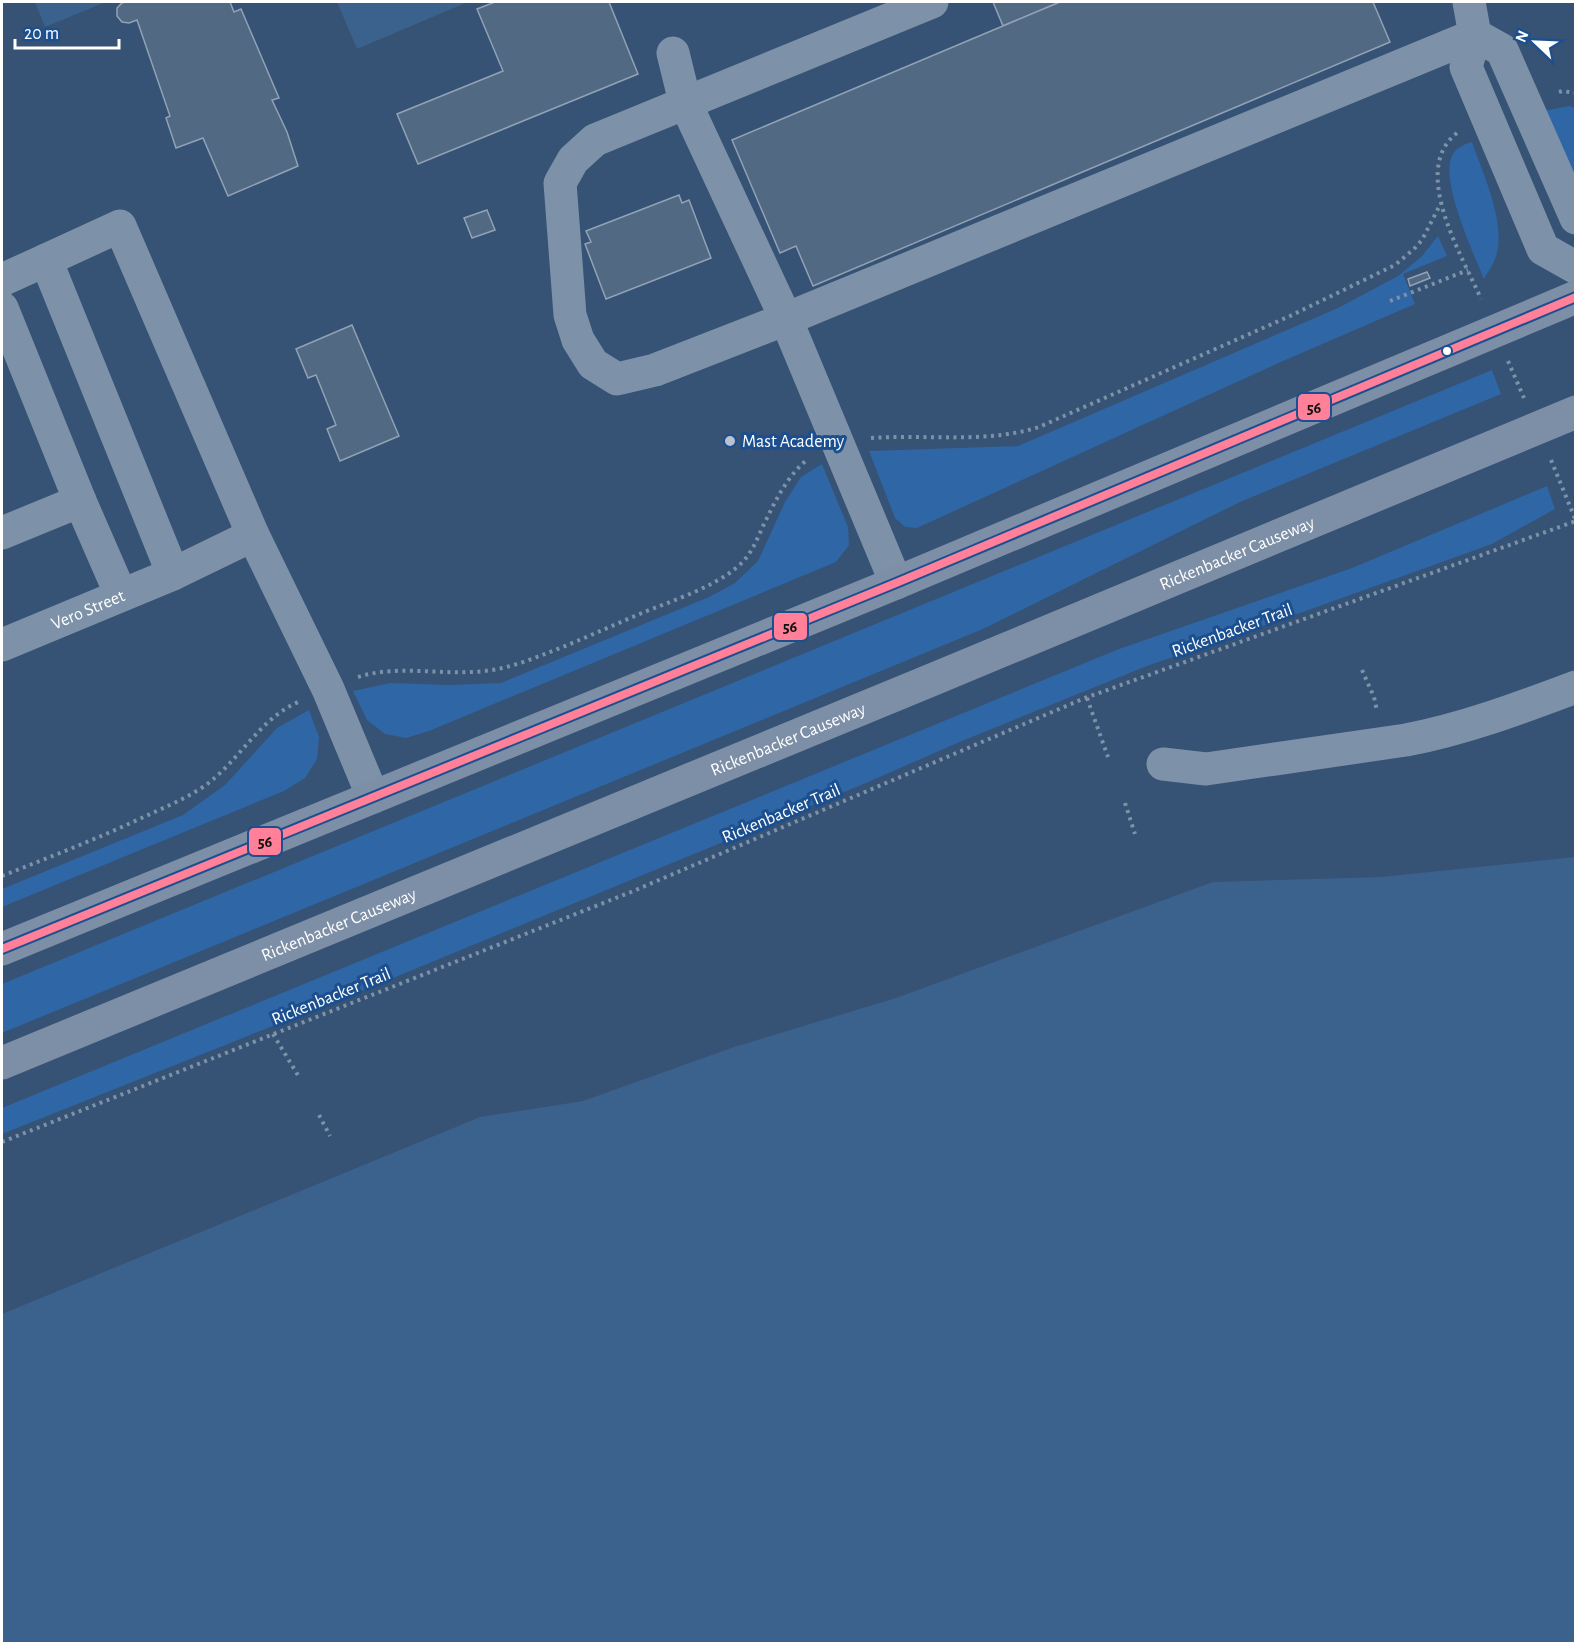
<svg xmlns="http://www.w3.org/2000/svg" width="1577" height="1645" font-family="'Alegreya Sans',sans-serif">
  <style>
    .green { fill: #2f66a5 }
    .water { fill: #3b618d }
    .building { fill: #526984; stroke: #92a2b6; stroke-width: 1.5 }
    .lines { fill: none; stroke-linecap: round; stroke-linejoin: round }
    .path { stroke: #7d92a8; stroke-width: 4; stroke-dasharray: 3 4.5; stroke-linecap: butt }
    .minor { stroke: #7d92a8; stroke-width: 33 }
    .major { stroke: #7d8ea7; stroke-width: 33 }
    .bus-1-casing { stroke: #1b4f8f; stroke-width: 12 }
    .bus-1 { stroke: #ff8098; stroke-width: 8 }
    .bus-dot { fill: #fff; stroke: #1b4f8f; stroke-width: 2 }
    .poi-dot { fill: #b9c2ce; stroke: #1b4f8f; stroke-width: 2 }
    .labels { text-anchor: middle; stroke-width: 6; stroke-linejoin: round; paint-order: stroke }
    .poi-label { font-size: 18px; fill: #fff; stroke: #1b4f8f; text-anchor: start }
    .street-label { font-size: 18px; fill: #fff; stroke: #1b4f8f }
    .line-badge { stroke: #1b4f8f; stroke-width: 2 }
    .pale-badge-label { font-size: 16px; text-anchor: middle; font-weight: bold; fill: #111 }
  </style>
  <rect width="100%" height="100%" fill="#365274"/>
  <g class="green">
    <polygon points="1569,106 1575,108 1575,187 1543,111"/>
    <path d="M1472 142C1483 174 1508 226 1495 259 1493 266 1487 273 1484 279 1474 254 1438 178 1453 154 1457 147 1465 144 1472 142Z"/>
    <polygon points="1438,236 1447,256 1403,274 1415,304 1283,361 917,528 905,527 895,518 869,451 1018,446 1338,308 1398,276 1422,256"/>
    <polygon points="1492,370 1501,394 1240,502 983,629 2,1033 2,984"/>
    <polygon points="822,464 848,527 849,545 836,562 429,731 406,738 385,734 367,720 353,691 390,683 449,685 501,683 709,597 735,583 758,561 785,502 801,477"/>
    <polygon points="1547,486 1555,509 1492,544 1303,612 1147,666 962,741 859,786 393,978 2,1134 2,1108 1119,649 1352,568"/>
    <polygon points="309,710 319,737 317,759 305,778 284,791 2,907 2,889 183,815 225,785 277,728"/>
  </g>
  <g class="water">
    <polygon points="35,2 106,2 45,27"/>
    <polygon points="337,2 468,2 357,49"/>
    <polygon points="1575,857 1575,1643 2,1643 2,1314 480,1117 583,1101 734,1047 896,998 1213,882 1381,877"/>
  </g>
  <g class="building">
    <polygon points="125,2 230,2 234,12 241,9 279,98 272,100 287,132 298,166 228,196 203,138 176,148 166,118 170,116 137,20 129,23 122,22 117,16 117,8 122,3"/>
    <polygon points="495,2 609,2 638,74 418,164 397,114 503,71 477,9"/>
    <polygon points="993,2 1060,2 1003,26"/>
    <polygon points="1060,2 1373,2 1390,42 813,286 796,246 780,253 732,140"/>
    <polygon points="679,195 682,203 689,200 711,258 606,299 585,244 591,242 586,231"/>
    <polygon points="487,210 495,230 472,238 464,218"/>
    <polygon points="1427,272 1430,278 1410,286 1408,279"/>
    <polygon points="352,325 399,436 340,461 327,429 336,425 316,375 308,378 296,349"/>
  </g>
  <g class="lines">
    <g class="path">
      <polyline points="1559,92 1562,91 1576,93"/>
      <path d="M1457 133C1409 170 1463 257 1481 299"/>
      <polyline points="1390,301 1468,270"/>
      <polyline points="1508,361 1524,398"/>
      <path d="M871 438C927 434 985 444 1039 427L1290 316 1395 265 1414 249 1422 240 1441 203"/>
      <polyline points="1551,460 1576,521"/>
      <polyline points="1362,670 1374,697 1377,711"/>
      <path d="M358 677C399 664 443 676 484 671 507 669 529 660 550 652 581 640 611 626 642 613 671 601 712 588 736 568 750 557 756 542 763 526 775 502 786 477 808 459"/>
      <polyline points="1087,698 1108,757"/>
      <polyline points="1125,803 1135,834"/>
      <path d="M2 876C50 857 99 838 146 816 165 807 185 799 203 787 239 762 258 720 298 702"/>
      <polyline points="273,1034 299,1077"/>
      <polyline points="319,1115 330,1136"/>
      <polyline points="2,1142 631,892 1085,698 1576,521"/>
    </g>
    <g class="minor">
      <polyline points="932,2 595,140 573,160 560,183 570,315 578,340 593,364 617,379 655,370 786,319 1475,35"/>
      <polyline points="1469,2 1475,35 1466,67 1543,249 1575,267"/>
      <polyline points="1475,35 1502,50 1576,218"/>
      <polyline points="673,53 685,102 786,319 896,583"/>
      <polyline points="2,280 46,260"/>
      <polyline points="2,308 80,501 2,533"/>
      <polyline points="80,501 121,595"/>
      <polyline points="173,574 46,260 120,226 253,535"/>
      <path id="s1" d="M2 645 173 574 253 535 328 689 373 797"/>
      <path d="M1163 764 1206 769 1406 740C1464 729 1520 708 1576 687"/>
    </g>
    <g class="major">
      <polyline points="2,949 896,583 1576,297"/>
      <path id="s2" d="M2 1063 929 681 1576 412"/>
    </g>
    <g class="bus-1-casing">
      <polyline id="bus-1" points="2,949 896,583 1576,297"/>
    </g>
    <use href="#bus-1" class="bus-1"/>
  </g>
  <circle class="bus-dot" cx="1447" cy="351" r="5"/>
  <circle class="poi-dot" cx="730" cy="441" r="6"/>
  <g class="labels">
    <g class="poi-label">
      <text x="742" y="447">Mast Academy</text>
    </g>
    <g class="street-label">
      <text dy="6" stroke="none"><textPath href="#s2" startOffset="1336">Rickenbacker Causeway</textPath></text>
      <text dy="6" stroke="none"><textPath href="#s1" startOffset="93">Vero Street</textPath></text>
      <text transform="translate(1232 630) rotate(-20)" y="6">Rickenbacker Trail</text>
      <text dy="6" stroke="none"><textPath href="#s2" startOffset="850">Rickenbacker Causeway</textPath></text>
      <text transform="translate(781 813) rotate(-23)" y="6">Rickenbacker Trail</text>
      <text dy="6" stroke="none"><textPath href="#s2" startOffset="364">Rickenbacker Causeway</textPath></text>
      <text transform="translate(331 996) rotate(-22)" y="6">Rickenbacker Trail</text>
    </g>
  </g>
  <g class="line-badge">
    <rect x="1297" y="393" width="34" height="28" rx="6" fill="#ff8098"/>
    <rect x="773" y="612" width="35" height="29" rx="6" fill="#ff8098"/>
    <rect x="248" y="827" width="34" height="29" rx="6" fill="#ff8098"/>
  </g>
  <g class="pale-badge-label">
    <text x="1314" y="413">56</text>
    <text x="790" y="632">56</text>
    <text x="265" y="847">56</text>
  </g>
  <rect width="1577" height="1645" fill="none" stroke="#ffffff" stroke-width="6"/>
  <g transform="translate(1535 42) rotate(293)" stroke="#1b4f8f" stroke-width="4.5" paint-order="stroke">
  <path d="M0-4.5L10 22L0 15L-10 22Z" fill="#ffffff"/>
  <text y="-9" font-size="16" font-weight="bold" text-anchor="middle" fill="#ffffff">N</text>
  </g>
  <path d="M15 39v9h104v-9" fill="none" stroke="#ffffff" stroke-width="3"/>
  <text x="24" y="39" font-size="18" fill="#ffffff" stroke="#1b4f8f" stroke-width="4.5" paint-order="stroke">20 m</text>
</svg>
